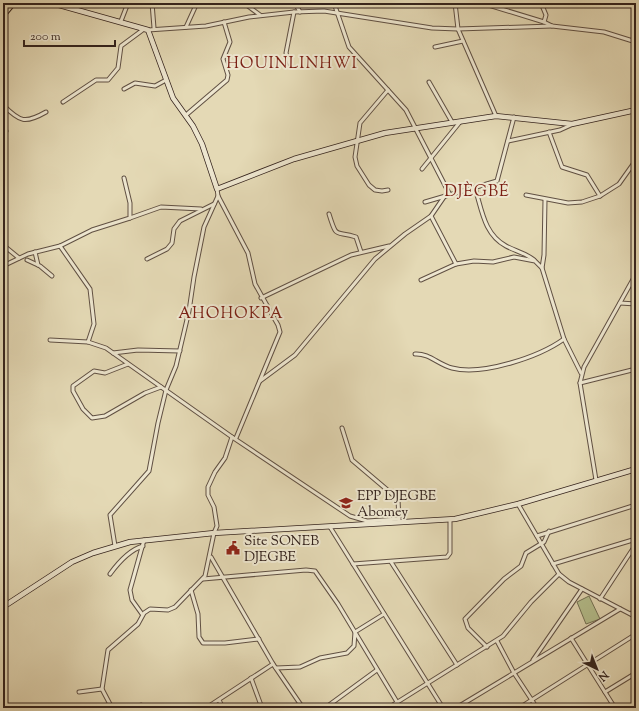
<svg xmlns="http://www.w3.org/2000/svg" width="639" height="711" font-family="'Sorts Mill Goudy',serif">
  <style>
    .green { fill: #b5bf8d; stroke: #747155 }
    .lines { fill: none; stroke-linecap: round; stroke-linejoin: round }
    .stream { stroke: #6e7e76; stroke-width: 1 }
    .street-casing { stroke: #605043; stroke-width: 5 }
    .secondary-casing { stroke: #34231d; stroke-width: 6 }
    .primary-casing { stroke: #34231d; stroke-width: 7 }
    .street { stroke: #ede6cf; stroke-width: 3 }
    .secondary { stroke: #ede6cf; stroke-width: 4.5 }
    .primary { stroke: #e4d9b5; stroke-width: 5 }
    .labels { text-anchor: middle; stroke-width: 4; stroke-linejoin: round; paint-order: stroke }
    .poi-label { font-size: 14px; fill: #34231d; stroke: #ede6cf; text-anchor: start }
    .quarter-label { font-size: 16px; letter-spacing: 1px; fill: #7a1f14; stroke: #ede6cf }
  </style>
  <rect width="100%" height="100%" fill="#e4d9b5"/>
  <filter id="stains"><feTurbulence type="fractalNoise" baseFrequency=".005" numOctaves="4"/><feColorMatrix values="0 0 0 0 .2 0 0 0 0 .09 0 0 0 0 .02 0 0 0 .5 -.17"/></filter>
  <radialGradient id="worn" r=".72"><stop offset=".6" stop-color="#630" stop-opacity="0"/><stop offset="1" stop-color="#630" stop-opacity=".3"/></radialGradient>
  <polygon class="green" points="589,596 600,619 586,624 577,602"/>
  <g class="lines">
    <polyline class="stream" points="3,10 9,3"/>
    <g class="street-casing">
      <g id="street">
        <polyline points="152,3 154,28"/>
        <polyline points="244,3 260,15"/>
        <polyline points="295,3 300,12"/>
        <polyline points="334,3 349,47 406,110 450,195"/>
        <polyline points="455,3 458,29 496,116"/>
        <polyline points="482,3 544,22 552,26 604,32 636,42"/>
        <polyline points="541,3 546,15 544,22"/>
        <polyline points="121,21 128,3"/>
        <polyline points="186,27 197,3"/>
        <polyline points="148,30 206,26 249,17 294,12 324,11 432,28 458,29 552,26"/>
        <polyline points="435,47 463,41"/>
        <polyline points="290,64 286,53 294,12"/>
        <polyline points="429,82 452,122"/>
        <polyline points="124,89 135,83 155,86 166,80"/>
        <polyline points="63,102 96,80 108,80 118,68 121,46 144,29"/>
        <path d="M3 105C20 122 25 124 46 112"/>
        <polyline points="186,115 227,80 228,75 223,59 230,42 224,22"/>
        <polyline points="3,125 6,131 3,138"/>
        <polyline points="549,132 562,167 587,175 600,196"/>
        <polyline points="508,141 560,130 571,125"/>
        <polyline points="422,169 460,122"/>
        <path d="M475 188C482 210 484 234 506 246 515 251 526 253 534 260"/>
        <polyline points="217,189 218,196 248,253 255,284 278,325 280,332 236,438"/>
        <polyline points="388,190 382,191 375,190 369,185 357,166 355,157 360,123 388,90"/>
        <polyline points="526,195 568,203 582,202 600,196 619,184 636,160"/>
        <polyline points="444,197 431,216 456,264"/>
        <polyline points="425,202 497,181 514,117"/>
        <path d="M329 214C337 240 335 230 356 237L361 252"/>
        <polyline points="130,218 161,207 201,209"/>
        <polyline points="3,245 19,258"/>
        <polyline points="60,246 90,289 94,324 88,342"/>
        <polyline points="35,252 38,265"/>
        <polyline points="147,259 167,249 172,243 174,229 180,221 214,204"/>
        <polyline points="27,260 40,266 52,276"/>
        <polyline points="3,266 28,254 60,246 92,230 130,218 130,203 124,178"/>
        <polyline points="542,268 544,255 545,200"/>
        <polyline points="3,279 4,314 3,317"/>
        <polyline points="421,280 456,264 474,261 493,262 514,257 535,261 542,268 564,339 581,373"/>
        <polyline points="261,298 351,255 389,246"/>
        <polyline points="620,303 636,304"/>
        <polyline points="50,340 88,342 106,348 232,437 350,516 367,521 399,519"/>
        <polyline points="113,353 138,350 180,351"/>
        <path d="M415 354C429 353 439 365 452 368 482 376 539 357 564 339"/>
        <polyline points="128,364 105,373 94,371 73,386 73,391 83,409 92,418 105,416 145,393 161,387"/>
        <polyline points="260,381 295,355 375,259 405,234 431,216"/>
        <polyline points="580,383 636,369"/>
        <polyline points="342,428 352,460 398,499 399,520"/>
        <polyline points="596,480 580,383 584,367 636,274"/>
        <polyline points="518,504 559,574 569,582 636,617"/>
        <polyline points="330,527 443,708"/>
        <polyline points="537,536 636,505"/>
        <polyline points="115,546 110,515 149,471 158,423 166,390 176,366 189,311 194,277 204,227 218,196"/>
        <polyline points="211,557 273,664 303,708"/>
        <polyline points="391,562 457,665"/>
        <polyline points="353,564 447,557 450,553 450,520"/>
        <polyline points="553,564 636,539"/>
        <path d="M110 574C118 563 129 550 143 546"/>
        <polyline points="203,579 306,570 315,571 338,604 397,702"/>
        <polyline points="191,590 198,614 199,637 203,643 225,643 259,639"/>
        <polyline points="600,599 636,544"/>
        <polyline points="142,614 132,600 130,590 144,540"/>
        <polyline points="631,614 636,608"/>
        <polyline points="571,638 615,708"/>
        <polyline points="497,641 514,673 537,708"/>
        <polyline points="487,647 468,628 465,619 504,579 521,566 526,553 544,542 549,531"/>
        <polyline points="533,660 582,589"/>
        <polyline points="276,668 300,667 320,658 347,653 354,646 355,632 384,614"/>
        <polyline points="251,678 262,708"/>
        <polyline points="79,692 102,689"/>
        <polyline points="605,692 636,673"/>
        <polyline points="219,700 223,708"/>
        <polyline points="112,708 102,689 108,650 138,624 144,613 150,609 168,610 175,607 205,576 214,533 217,526 214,507 208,495 208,487 215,472 225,458 232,437"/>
        <polyline points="132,708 141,705"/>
        <polyline points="206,708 273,664"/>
        <polyline points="325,708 377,670"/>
        <polyline points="388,708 503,636 531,602 559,574"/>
        <polyline points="456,708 620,609"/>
        <polyline points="519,708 636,634"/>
      </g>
    </g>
    <g class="secondary-casing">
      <g id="secondary">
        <polyline points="52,3 148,30 173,98 193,126 202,144 217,189 294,159 385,133 496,116 572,124 636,110"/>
        <polyline points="3,607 72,562 93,553 130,542 214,533 455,519 518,504 636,469"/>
      </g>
    </g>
    <g class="primary-casing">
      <polyline id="primary" points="3,15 13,3"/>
    </g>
    <use href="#street" class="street"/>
    <use href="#secondary" class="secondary"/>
    <use href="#primary" class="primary"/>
  </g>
  <defs>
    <g id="school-bare" transform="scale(1.08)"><path d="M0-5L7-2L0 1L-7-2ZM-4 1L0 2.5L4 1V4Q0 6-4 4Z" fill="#8f2418" stroke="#ede6cf" stroke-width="2.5" paint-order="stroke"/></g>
    <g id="civic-bare" transform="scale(1.08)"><path d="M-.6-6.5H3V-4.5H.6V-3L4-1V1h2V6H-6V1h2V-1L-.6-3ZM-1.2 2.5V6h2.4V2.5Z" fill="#8f2418" stroke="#ede6cf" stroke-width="2.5" paint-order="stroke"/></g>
  </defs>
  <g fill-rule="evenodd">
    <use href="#school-bare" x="346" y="503"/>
    <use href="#civic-bare" x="233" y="548"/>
  </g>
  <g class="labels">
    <g class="poi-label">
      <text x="357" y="500">EPP DJEGBE<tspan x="357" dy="16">Abomey</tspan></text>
      <text x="244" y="545">Site SONEB<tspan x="244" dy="16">DJEGBE</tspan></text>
    </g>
    <g class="quarter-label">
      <text x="292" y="68">HOUINLINHWI</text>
      <text x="477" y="196">DJÈGBÉ</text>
      <text x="231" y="318">AHOHOKPA</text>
    </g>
  </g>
  <rect width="639" height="711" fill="none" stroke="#e4d9b5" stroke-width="16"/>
  <rect x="4" y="4" width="631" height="703" fill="none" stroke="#34231d" stroke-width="2"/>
  <rect x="8" y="8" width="623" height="695" fill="none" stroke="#34231d"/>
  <g transform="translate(597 669) rotate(137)" stroke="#ede6cf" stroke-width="3" paint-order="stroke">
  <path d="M0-3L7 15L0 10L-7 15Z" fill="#34231d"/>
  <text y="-6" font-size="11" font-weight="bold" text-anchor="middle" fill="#34231d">N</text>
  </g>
  <path d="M24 40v6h91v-6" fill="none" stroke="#34231d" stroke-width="2"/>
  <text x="30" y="40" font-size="12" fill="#34231d" stroke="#ede6cf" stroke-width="3" paint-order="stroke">200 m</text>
  <rect width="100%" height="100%" filter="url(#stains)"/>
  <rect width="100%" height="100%" fill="url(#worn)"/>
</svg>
